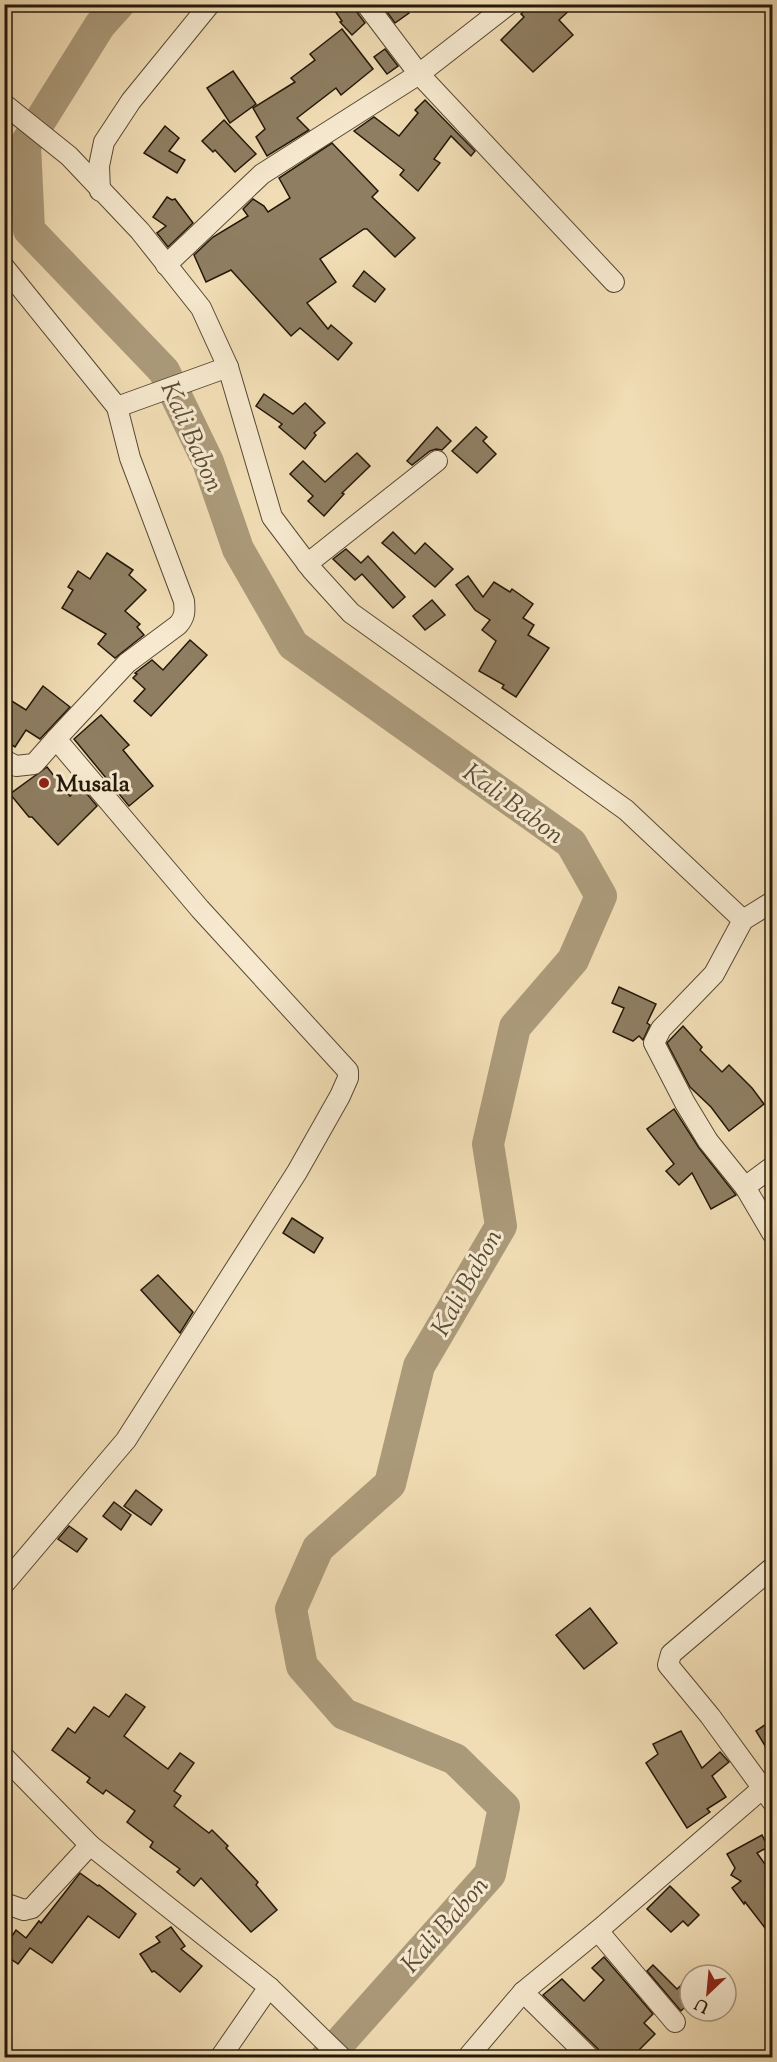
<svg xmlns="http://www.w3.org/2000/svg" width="777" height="2062" font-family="'Sorts Mill Goudy',serif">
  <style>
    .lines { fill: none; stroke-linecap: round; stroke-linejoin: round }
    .river { stroke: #ab9a7a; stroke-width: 32 }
    .building { fill: #8f7e62; stroke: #241808; stroke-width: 1.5 }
    .minor-casing { stroke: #574933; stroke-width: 22 }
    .minor { stroke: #f6e9cf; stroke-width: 20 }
    .poi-dot { fill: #8f2418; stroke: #f6e9cf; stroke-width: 2 }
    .labels { text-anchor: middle; stroke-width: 6; stroke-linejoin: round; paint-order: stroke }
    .poi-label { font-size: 24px; font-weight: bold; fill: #241808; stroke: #f6e9cf; text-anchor: start }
    .water-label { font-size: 26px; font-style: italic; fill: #5a4c36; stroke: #f6e9cf }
  </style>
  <rect width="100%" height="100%" fill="#f1ddb5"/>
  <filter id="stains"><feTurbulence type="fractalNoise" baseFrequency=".00333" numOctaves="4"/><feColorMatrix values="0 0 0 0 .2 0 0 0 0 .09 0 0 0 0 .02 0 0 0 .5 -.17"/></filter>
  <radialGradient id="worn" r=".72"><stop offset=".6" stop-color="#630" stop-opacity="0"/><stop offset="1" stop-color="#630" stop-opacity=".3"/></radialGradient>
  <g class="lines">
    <polyline class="river" points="119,4 100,25 25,145 29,230 164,371 208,462 238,549 293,645 571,843 601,896 573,960 515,1027 488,1144 501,1226 419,1366 390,1484 318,1548 291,1609 302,1666 344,1714 455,1759 504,1807 490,1874 326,2058"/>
  </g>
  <g class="building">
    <polygon points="330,4 354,4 356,11 365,23 352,35 340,22 342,21"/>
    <polygon points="397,4 403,4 409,13 395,23 387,12"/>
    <polygon points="531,4 576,4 559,20 573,35 533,72 501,40 524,17 521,14"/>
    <polygon points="342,29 373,69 341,95 336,88 297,118 309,130 267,156 256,137 265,129 253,108 295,82 291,78 315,60 310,54"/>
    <polygon points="385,49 398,66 387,74 374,57"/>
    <polygon points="233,71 256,104 230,123 207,88"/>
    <polygon points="425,100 475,151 471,156 451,136 434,159 440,163 418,191 400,175 404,170 354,131 374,117 399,136 418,113 415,110"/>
    <polygon points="224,120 256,154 235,172 215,150 213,152 202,141"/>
    <polygon points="165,126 179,138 169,151 185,160 177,173 144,153"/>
    <polygon points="332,143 378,191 372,197 415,238 395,257 367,229 364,229 320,259 336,282 307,303 328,329 331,325 352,343 338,360 300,328 291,336 231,270 206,282 194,255 213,237 248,216 243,209 253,199 264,206 268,212 290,198 279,178"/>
    <polygon points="167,197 172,200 175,199 193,223 168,247 157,233 166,226 153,217"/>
    <polygon points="364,271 385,289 375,302 353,286"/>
    <polygon points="264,394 293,414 305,403 325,423 314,433 316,435 305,449 279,427 282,424 256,406"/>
    <polygon points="437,427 451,441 442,450 436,449 430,451 412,465 407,461"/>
    <polygon points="476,427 487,437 483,441 496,454 477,473 452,451"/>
    <polygon points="357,453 370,466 342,493 344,494 324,516 308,501 313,496 290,474 303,461 325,482"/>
    <polygon points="393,532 415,554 425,543 453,569 435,587 382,543"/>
    <polygon points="346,549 361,563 368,556 405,597 393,608 362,574 355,580 333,559"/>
    <polygon points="107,553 133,570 129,575 146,590 125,611 140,624 137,627 144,635 115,658 98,644 106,634 62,608 73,590 68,587 78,571 90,579"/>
    <polygon points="468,576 483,597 494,582 510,592 512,589 533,604 523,618 534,625 528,635 549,648 516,697 502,688 504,685 479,671 496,641 482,630 490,620 475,610 456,585"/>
    <polygon points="432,600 445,615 425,630 413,616"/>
    <polygon points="190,640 207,655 151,716 134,701 145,689 133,678 137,674 135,673 152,660 163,670"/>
    <polygon points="43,686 70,707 40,739 26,730 15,747 4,740 4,696 26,710"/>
    <polygon points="101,715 129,745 123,750 153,786 129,806 74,739"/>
    <polygon points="47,767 70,796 77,789 79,791 82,788 97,806 58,845 32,817 29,817 10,794"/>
    <polygon points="619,987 656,1004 647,1023 650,1025 643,1040 639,1036 633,1041 613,1032 624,1008 612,1003"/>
    <polygon points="683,1026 702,1047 700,1050 722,1072 729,1065 752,1088 764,1104 729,1131 711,1107 690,1087 667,1043"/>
    <polygon points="674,1109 699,1148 736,1195 711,1209 692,1173 679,1185 666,1171 674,1164 647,1129"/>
    <polygon points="292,1218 323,1238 314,1253 283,1233"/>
    <polygon points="158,1275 193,1312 180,1333 141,1290"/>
    <polygon points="136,1490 162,1510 151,1525 124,1506"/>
    <polygon points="114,1502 131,1515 121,1530 103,1516"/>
    <polygon points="69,1526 87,1539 77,1552 58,1539"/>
    <polygon points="590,1608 617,1643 584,1669 556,1635"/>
    <polygon points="126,1694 145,1707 124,1736 168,1769 180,1753 194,1763 174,1791 181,1796 174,1806 209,1833 212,1830 228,1846 226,1848 258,1882 256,1885 277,1910 251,1932 201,1878 194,1886 177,1872 180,1869 150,1847 153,1842 127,1822 135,1811 106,1790 103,1794 87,1782 90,1778 52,1750 68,1728 75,1733 94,1707 109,1717"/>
    <polygon points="772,1720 772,1757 756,1731"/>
    <polygon points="681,1731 702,1768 720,1752 729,1762 712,1776 726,1797 707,1809 710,1812 687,1828 646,1763 658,1754 653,1744"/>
    <polygon points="762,1835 768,1847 757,1853 772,1874 772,1937 745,1902 744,1904 732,1888 741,1881 731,1875 735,1868 727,1854"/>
    <polygon points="80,1873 98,1886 99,1885 136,1914 119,1938 88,1916 52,1963 30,1948 18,1964 4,1954 4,1935 10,1939 16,1930 26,1938 39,1921 41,1923"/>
    <polygon points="670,1886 699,1915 688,1926 683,1921 671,1932 647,1909"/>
    <polygon points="171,1927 185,1946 181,1949 202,1966 180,1992 154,1971 152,1972 140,1954 160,1942 156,1937"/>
    <polygon points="604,1957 653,2014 644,2023 655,2034 631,2058 602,2058 598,2049 543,1995 562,1979 584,2001 604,1980 592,1968"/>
    <polygon points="653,1965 677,1989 690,1977 690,2002 681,2011 647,1971"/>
  </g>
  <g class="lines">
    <g class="minor-casing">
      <g id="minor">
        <polyline points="366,4 419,74 614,282"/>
        <polyline points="4,104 69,156 140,231 201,308 228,367 272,517 312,570 351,613 626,810 743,920"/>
        <polyline points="100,191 99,166 104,142 131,101 210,4"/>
        <polyline points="166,265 262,174 419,74 509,4"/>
        <polyline points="4,267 117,407"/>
        <polyline points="307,564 437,461"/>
        <path d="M56 739 127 663 178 625C185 617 185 612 184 601L130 458 117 407 228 367"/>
        <polyline points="4,760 16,766 34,764 56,739 200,909 348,1071 348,1078 340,1096 297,1172 126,1440 4,1584"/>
        <polyline points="772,902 743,920 714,974 661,1029 654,1043 685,1103 708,1141 745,1187 772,1233"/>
        <polyline points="745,1187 772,1167"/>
        <polyline points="772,1568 671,1654 668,1665 710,1716 772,1801"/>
        <polyline points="4,1757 90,1845 269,1987 342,2058"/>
        <polyline points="4,1903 24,1910 32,1908 90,1845"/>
        <polyline points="598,1931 675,2022"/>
        <polyline points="523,1992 590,2058"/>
        <polyline points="220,2058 269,1987"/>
        <polyline points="467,2058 523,1992 601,1928 772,1780"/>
      </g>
    </g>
    <use href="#minor" class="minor"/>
  </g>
  <circle class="poi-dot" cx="44" cy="783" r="6"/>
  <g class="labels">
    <g class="poi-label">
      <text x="56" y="791">Musala</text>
    </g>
    <g class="water-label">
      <text transform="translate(193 436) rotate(66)" y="9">Kali Babon</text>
      <text transform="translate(514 803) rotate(36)" y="9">Kali Babon</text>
      <text transform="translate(466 1282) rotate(-61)" y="9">Kali Babon</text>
      <text transform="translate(444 1924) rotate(-49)" y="9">Kali Babon</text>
    </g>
  </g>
  <rect width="777" height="2062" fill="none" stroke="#f1ddb5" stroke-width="24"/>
  <rect x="6" y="6" width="765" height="2050" fill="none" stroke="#241808" stroke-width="3"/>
  <rect x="12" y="12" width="753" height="2038" fill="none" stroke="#241808" stroke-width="1.5"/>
  <g transform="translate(708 1993) rotate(206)"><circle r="28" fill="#f6e9cf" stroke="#a2957f" stroke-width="1.5"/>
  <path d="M0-4.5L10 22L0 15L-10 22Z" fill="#8f2418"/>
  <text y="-9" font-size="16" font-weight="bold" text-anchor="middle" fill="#241808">U</text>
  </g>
  <rect width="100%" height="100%" filter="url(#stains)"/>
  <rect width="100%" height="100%" fill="url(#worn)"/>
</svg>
